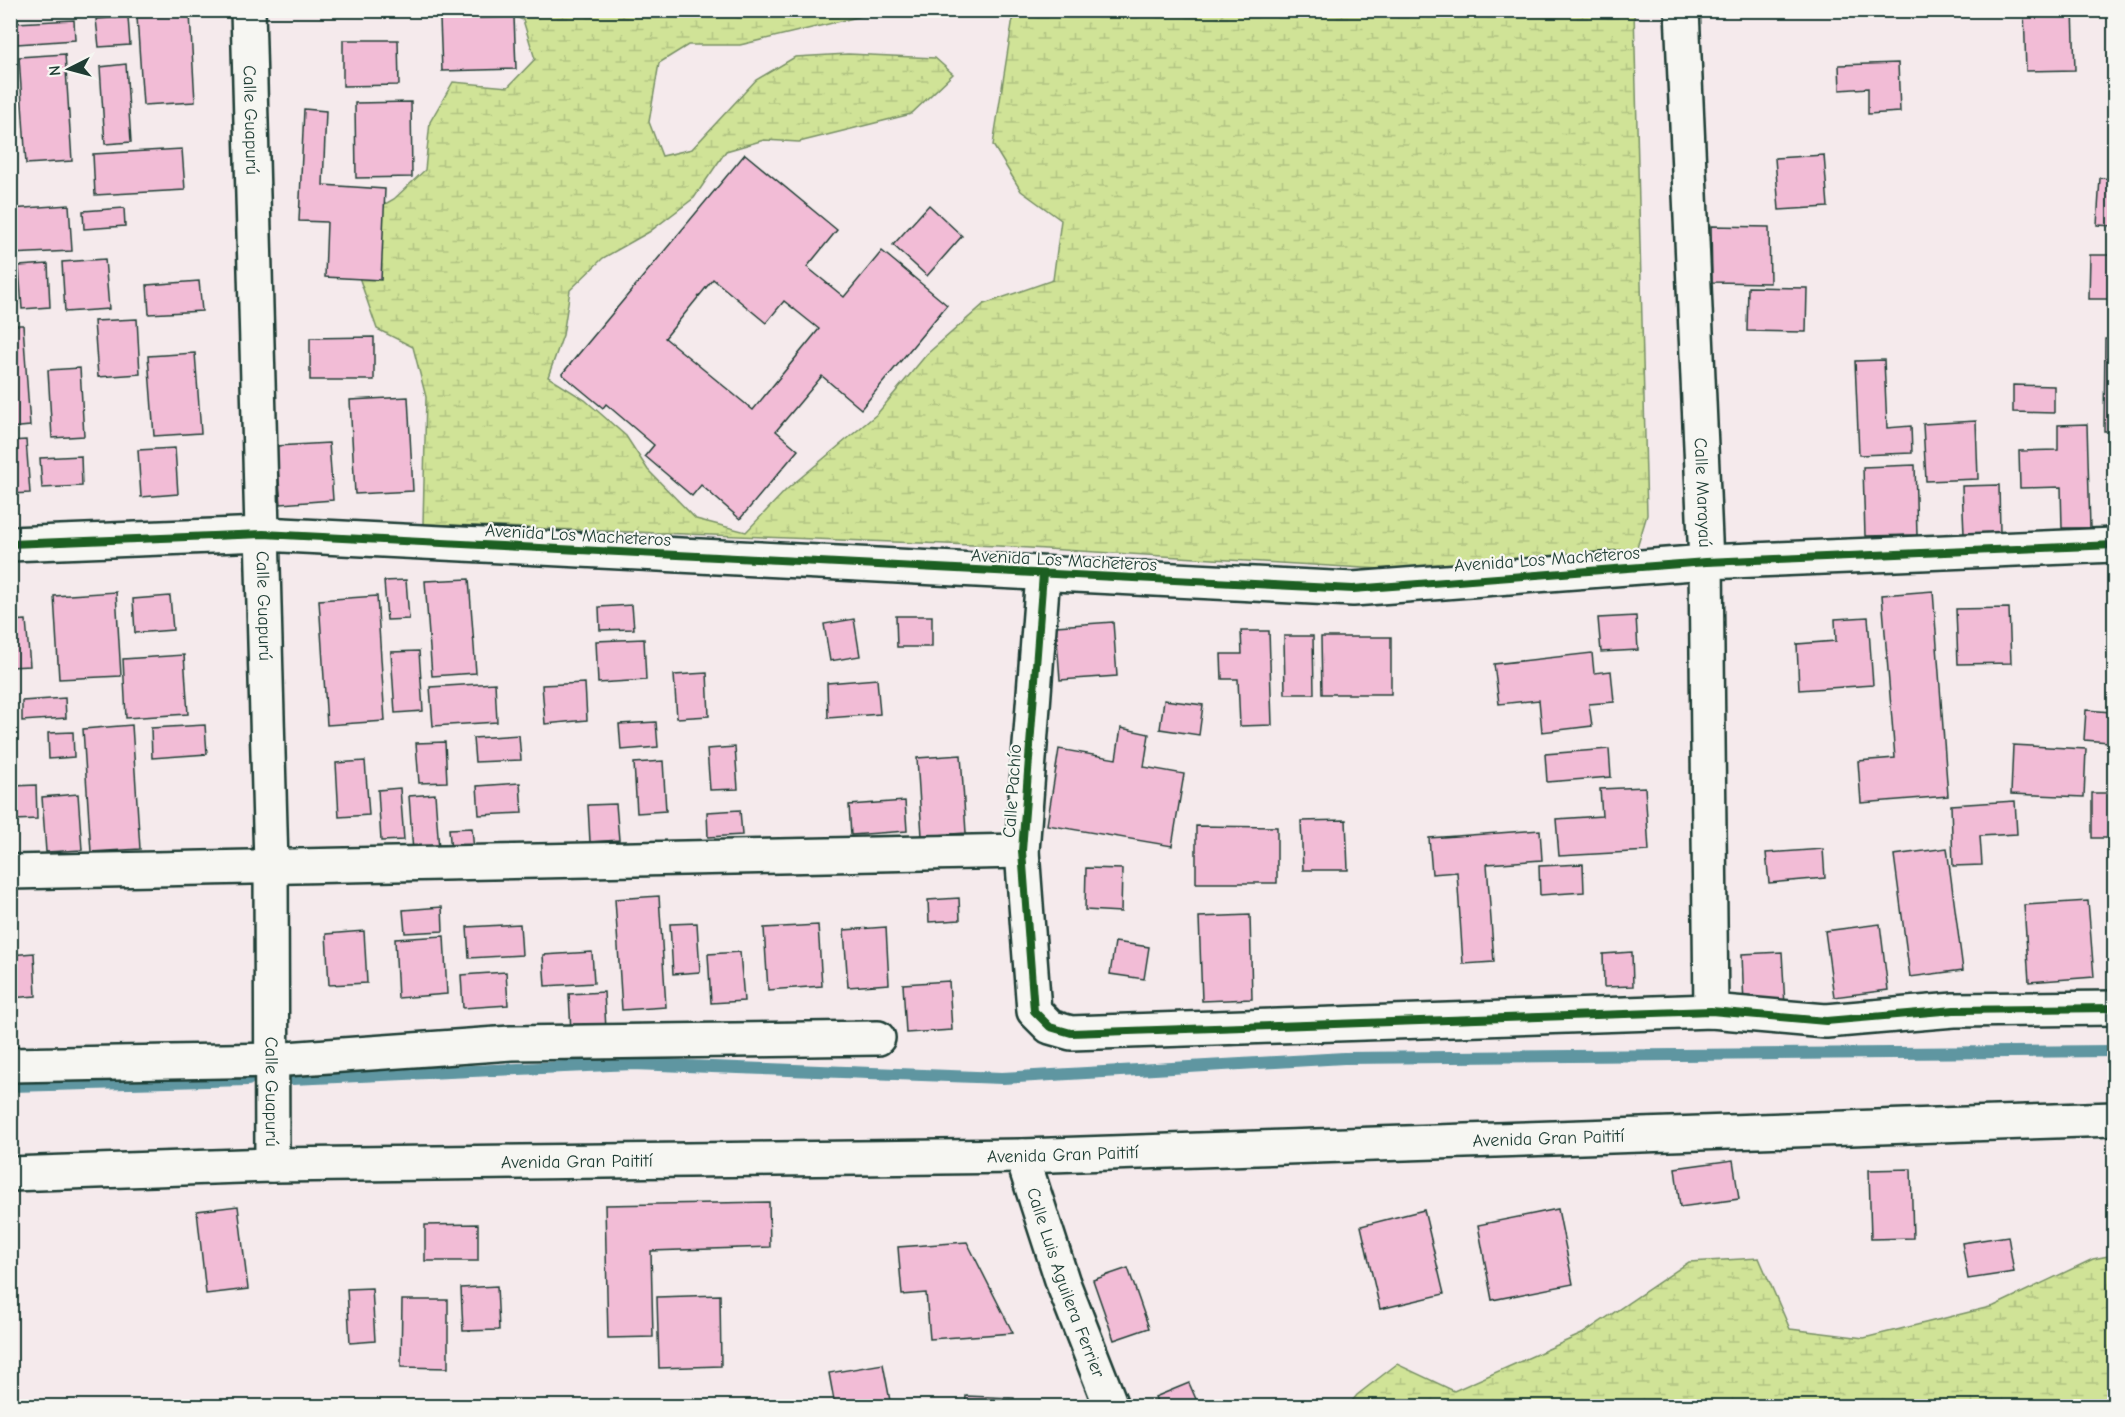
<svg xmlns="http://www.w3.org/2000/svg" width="2125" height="1417" font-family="'Comic Neue',sans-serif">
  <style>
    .wetland { fill: url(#wetland-marsh); stroke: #789066; stroke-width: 1.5 }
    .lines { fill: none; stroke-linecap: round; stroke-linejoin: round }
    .stream { stroke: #5e96a1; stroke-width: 12 }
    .building { fill: #f2bcd6; stroke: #1f3d34; stroke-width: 1.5; fill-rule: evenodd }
    .minor-casing { stroke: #1f3d34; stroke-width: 38 }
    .tertiary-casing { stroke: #1f3d34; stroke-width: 38 }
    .primary-casing { stroke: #1f3d34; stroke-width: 38 }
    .minor { stroke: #f6f6f2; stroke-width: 33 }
    .tertiary { stroke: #f6f6f2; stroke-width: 33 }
    .primary { stroke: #f6f6f2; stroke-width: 33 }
    .cycleway-casing { stroke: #f6f6f2; stroke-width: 11 }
    .cycleway { stroke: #1b5e20; stroke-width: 8 }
    .labels { text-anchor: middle; stroke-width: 4.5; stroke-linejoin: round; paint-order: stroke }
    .street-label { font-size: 18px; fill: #1f3d34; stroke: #f6f6f2 }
  </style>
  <defs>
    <pattern id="wetland-marsh" width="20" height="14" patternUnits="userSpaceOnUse" patternTransform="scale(1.5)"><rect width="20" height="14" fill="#d0e397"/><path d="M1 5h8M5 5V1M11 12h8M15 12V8" fill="none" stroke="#b2c483"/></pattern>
  </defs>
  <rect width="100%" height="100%" fill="#f5eaec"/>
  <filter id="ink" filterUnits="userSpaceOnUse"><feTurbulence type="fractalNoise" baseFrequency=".0167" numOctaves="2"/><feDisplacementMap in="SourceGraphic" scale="12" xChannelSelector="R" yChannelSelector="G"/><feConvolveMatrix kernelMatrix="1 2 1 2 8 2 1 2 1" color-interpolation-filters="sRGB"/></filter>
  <g filter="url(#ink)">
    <g class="wetland">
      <polygon points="503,11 883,11 740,45 688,45 659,63 649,122 662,156 692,149 756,80 795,57 848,54 935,58 953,74 911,114 799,142 764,140 726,151 694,198 649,232 603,258 570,290 563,335 548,377 585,400 626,436 648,470 696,519 746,532 786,490 877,414 927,354 984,304 1053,280 1061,220 1021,191 993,145 1014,11 1634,11 1647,515 1637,548 1607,563 1397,570 998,546 423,524 426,397 413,347 377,329 359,277 359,219 394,199 425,170 430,122 453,82 508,87 535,59 523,20"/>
      <polygon points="2114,1255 2114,1406 1348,1406 1357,1395 1397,1364 1454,1391 1582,1334 1689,1262 1759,1258 1790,1329 1864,1338 1994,1306 2093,1259"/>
    </g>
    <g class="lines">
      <g class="stream">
        <polyline points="292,1079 633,1064 1002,1078 1344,1058 2114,1051"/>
        <polyline points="10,1086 248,1080"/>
      </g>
    </g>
    <g class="building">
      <polygon points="2024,10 2073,10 2075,70 2026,71"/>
      <polygon points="190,14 195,102 143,105 137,17"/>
      <polygon points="128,17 130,45 99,47 96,19"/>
      <polygon points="514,17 516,69 442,71 440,19"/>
      <polygon points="74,20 75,40 17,44 16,23"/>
      <polygon points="343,40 398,40 399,85 343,86"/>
      <polygon points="65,54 72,161 26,164 19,57"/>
      <polygon points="1898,63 1900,112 1868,114 1868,88 1840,90 1839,65"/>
      <polygon points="126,64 131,142 105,144 100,67"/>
      <polygon points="10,88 16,153 10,153"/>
      <polygon points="411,102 412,177 356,178 355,103"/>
      <polygon points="304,109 326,111 323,185 385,189 381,280 325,277 327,222 299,221"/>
      <polygon points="182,149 185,190 95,195 93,154"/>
      <path d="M745 154 837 230 807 267 844 297 882 251 947 305 861 409 822 376 776 431 798 450 740 519 701 485 692 496 645 456 654 445 606 404 603 408 562 374ZM713 279 766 323 784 301 819 329 753 410 665 338Z"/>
      <polygon points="1824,155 1828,207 1779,210 1775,158"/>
      <polygon points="2100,178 2114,179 2114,226 2097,225"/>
      <polygon points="69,205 72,251 10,254 10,209"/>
      <polygon points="929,205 962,236 927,276 893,245"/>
      <polygon points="124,208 125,226 84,229 83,211"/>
      <polygon points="1711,226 1769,227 1770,283 1712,282"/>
      <polygon points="2090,255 2114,255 2114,299 2089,299"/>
      <polygon points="105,259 109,309 65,312 62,262"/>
      <polygon points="48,264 50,307 22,309 19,266"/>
      <polygon points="199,281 202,311 149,314 147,285"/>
      <polygon points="1748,287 1807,288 1806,332 1747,331"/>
      <polygon points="137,319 140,374 98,377 94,321"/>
      <polygon points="10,325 23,325 30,426 10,428"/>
      <polygon points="374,337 374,380 310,380 310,338"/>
      <polygon points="2105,339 2114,339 2114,431 2104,431"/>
      <polygon points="195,353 201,433 154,436 148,356"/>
      <polygon points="1884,360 1887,428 1911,426 1912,453 1859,455 1855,361"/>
      <polygon points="80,368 84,436 52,438 48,370"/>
      <polygon points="2013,385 2054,386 2054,413 2013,412"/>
      <polygon points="408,397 413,491 355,494 350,400"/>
      <polygon points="1976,421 1978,479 1926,481 1923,424"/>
      <polygon points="2087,424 2090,528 2062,528 2061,487 2020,488 2019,451 2058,450 2058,425"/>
      <polygon points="26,440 30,493 10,494 10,441"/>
      <polygon points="329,443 333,500 281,504 276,446"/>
      <polygon points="175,448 178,494 141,497 138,450"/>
      <polygon points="81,456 82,486 42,488 40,458"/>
      <polygon points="1915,465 1917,535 1865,536 1863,467"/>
      <polygon points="1999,485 2000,533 1964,534 1962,486"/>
      <polygon points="469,579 476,673 432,676 425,581"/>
      <polygon points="406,580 409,619 387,620 384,581"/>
      <polygon points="1933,591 1948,796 1861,803 1858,761 1895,758 1882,595"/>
      <polygon points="116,592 121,676 59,679 54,596"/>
      <polygon points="170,596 173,630 135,633 133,599"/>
      <polygon points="377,596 385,721 327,725 319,600"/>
      <polygon points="632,605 634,629 600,630 599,607"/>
      <polygon points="2009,608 2011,663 1958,664 1956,609"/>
      <polygon points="896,616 932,616 932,647 897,647"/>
      <polygon points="1636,616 1638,650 1601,652 1598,618"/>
      <polygon points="1868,617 1873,685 1799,690 1797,644 1836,641 1835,619"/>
      <polygon points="854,619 860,656 830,661 824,624"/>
      <polygon points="26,620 30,666 10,667 10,621"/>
      <polygon points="1113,622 1117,676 1060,680 1056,626"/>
      <polygon points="1241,631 1269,631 1272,725 1240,726 1238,679 1222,679 1221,654 1242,654"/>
      <polygon points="1284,636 1313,636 1314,694 1285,694"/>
      <polygon points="1321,637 1391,637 1391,694 1322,694"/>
      <polygon points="644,639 646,680 598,683 596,641"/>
      <polygon points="419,651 423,711 395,713 391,652"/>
      <polygon points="1592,653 1594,673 1611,671 1614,702 1589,704 1592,726 1542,732 1539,700 1499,704 1494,664"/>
      <polygon points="184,655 188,714 126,718 123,659"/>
      <polygon points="707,673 709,716 677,718 674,675"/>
      <polygon points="877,679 880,714 828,718 827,683"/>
      <polygon points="495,683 497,722 433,726 430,687"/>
      <polygon points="585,683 587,720 545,724 542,685"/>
      <polygon points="65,698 66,718 22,721 22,701"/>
      <polygon points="1164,700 1203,705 1199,735 1160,729"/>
      <polygon points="2086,710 2111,712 2109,742 2084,740"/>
      <polygon points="656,722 658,747 621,750 619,724"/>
      <polygon points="132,725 140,849 91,852 83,729"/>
      <polygon points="205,725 207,754 152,758 151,728"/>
      <polygon points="1121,728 1149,734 1144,767 1184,774 1172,846 1047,825 1059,749 1116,759"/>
      <polygon points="73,732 74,757 49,759 48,733"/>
      <polygon points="519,735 521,760 475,762 473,738"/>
      <polygon points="445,742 447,782 419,783 416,743"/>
      <polygon points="2013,745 2086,749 2084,797 2011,794"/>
      <polygon points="735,747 738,789 710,790 707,749"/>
      <polygon points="1609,749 1611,777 1547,782 1545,754"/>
      <polygon points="961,755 966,833 922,836 917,758"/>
      <polygon points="365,761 369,815 339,817 336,763"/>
      <polygon points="663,761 666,811 637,813 634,763"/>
      <polygon points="520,783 522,813 479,815 477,786"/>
      <polygon points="36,785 37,819 15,820 13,786"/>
      <polygon points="1645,787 1649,851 1559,856 1556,819 1602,816 1600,789"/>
      <polygon points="400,788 404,840 381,841 378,790"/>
      <rect x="2092" y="793" width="22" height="45"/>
      <polygon points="78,794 82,850 46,852 42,797"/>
      <polygon points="435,794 439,850 413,852 409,796"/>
      <polygon points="905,801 907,831 851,835 849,805"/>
      <polygon points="2015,801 2017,834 1980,836 1982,865 1953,866 1951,805"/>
      <polygon points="616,804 619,840 590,842 588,805"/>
      <polygon points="740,810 742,835 708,837 707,812"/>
      <polygon points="1346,820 1348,870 1303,870 1301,821"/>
      <polygon points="1196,826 1277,827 1277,883 1196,883"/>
      <polygon points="472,828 474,851 451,852 449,829"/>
      <polygon points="1540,830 1542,860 1487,864 1494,962 1463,964 1457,872 1432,874 1429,838"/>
      <polygon points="1947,848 1963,970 1910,977 1894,855"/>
      <polygon points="1823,849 1825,878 1769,883 1766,853"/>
      <polygon points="1583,864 1584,892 1540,895 1539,866"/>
      <polygon points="1086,868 1122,869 1121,912 1085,910"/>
      <polygon points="659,896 666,1007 622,1010 615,899"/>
      <polygon points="959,898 960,920 929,922 928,900"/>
      <polygon points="2088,901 2094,977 2029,982 2024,905"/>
      <polygon points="442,907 443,931 405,933 403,910"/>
      <polygon points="1250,915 1252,999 1202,1001 1199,917"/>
      <polygon points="697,923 700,972 673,974 670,924"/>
      <polygon points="520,924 522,955 469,958 467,927"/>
      <polygon points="1880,924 1888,990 1834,997 1825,931"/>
      <polygon points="818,925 822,986 768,990 764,928"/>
      <polygon points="886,927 889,984 848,987 844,930"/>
      <polygon points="364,931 367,983 329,985 326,934"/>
      <polygon points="444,936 447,994 398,998 395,939"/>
      <polygon points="1115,942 1149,947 1144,979 1110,974"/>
      <polygon points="592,952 594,983 545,986 543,955"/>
      <polygon points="740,952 744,1001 711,1003 708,954"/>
      <polygon points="1632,952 1633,986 1604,987 1603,954"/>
      <polygon points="1782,952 1785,1006 1744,1007 1742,954"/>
      <polygon points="34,953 36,996 10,998 10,955"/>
      <polygon points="506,972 508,1005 463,1008 461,975"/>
      <polygon points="949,981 952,1030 906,1033 903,984"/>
      <polygon points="604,992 606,1030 571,1032 569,994"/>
      <polygon points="1733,1160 1739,1199 1680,1207 1675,1168"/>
      <polygon points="1911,1169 1913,1238 1871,1239 1869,1170"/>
      <polygon points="769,1202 770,1247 651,1251 653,1337 608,1338 605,1205"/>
      <polygon points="238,1206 248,1289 206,1294 197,1211"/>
      <polygon points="1558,1209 1573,1284 1492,1300 1478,1225"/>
      <polygon points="1424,1210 1444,1294 1380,1309 1361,1226"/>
      <polygon points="478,1224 478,1261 425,1261 425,1225"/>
      <polygon points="2008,1236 2014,1272 1968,1279 1962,1243"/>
      <polygon points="967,1242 1013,1333 930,1339 926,1293 902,1295 898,1247"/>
      <polygon points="1128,1268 1149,1328 1114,1340 1093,1280"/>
      <polygon points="497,1286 499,1330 463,1331 461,1288"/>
      <polygon points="372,1288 375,1341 350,1343 347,1289"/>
      <polygon points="720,1295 721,1366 659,1368 657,1297"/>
      <polygon points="402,1300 448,1300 448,1368 401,1367"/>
      <polygon points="883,1364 891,1406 835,1406 829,1373"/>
      <polygon points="1189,1383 1199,1406 1159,1406 1155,1397"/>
      <polygon points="966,1396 1014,1398 1014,1406 965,1406"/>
    </g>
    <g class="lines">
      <g class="minor-casing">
        <g id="minor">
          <path id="s1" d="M248 10 271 865 272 1165"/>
          <path id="s2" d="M1682 10 1706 562 1711 1011"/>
          <polyline points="10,544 263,534 1353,589 1706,562 2114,545"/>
          <polyline points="1043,574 1022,851 1034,1011 1050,1027 1071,1033 1711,1011 1826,1021 1954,1010 2114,1008"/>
          <polyline points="10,872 1022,851"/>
          <polyline points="10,1065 272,1060 511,1043 878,1038"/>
        </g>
      </g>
      <g class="tertiary-casing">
        <g id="tertiary">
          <path id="s3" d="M1022 1156 1063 1283 1111 1406"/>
        </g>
      </g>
      <g class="primary-casing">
        <g id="primary">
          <path id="s4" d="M10 1174 272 1165 1022 1156 2114 1119"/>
        </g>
      </g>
      <use href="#minor" class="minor"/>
      <use href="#tertiary" class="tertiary"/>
      <use href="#primary" class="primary"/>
      <g class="cycleway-casing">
        <g id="cycleway">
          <polyline points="10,544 263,534 1353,589 1706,562 2114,545"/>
          <polyline points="1043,574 1022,851 1034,1011 1050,1027 1071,1033 1711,1011 1826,1021 1954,1010 2114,1008"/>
        </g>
      </g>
      <use href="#cycleway" class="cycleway"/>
    </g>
  </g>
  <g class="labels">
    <g class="street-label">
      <text dy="6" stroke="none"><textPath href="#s1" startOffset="110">Calle Guapurú</textPath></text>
      <text dy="6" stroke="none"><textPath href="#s2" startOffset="483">Calle Marayaú</textPath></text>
      <text transform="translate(578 535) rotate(3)" y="6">Avenida Los Macheteros</text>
      <text transform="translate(1547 559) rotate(-4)" y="6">Avenida Los Macheteros</text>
      <text transform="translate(1064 560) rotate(3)" y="6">Avenida Los Macheteros</text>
      <text dy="6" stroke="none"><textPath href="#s1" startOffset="596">Calle Guapurú</textPath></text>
      <text transform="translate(1012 791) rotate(-86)" y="6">Calle Pachío</text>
      <text dy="6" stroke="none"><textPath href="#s1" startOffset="1082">Calle Guapurú</textPath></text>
      <text dy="6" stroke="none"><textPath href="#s4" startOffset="1539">Avenida Gran Paitití</textPath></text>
      <text dy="6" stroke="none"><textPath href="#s4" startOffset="1053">Avenida Gran Paitití</textPath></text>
      <text dy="6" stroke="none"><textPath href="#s4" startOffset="567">Avenida Gran Paitití</textPath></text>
      <text dy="6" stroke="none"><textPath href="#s3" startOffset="134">Calle Luis Aguilera Ferrier</textPath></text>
    </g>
  </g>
  <rect width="2125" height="1417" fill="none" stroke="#f6f6f2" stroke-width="36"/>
  <rect x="18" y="18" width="2089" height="1381" fill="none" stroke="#1f3d34" stroke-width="2" filter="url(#ink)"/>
  <g transform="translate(69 69) rotate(264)" stroke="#f6f6f2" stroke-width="4.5" paint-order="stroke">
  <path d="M0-4.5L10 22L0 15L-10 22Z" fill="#1f3d34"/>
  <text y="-9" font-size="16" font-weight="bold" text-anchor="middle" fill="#1f3d34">N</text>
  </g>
</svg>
